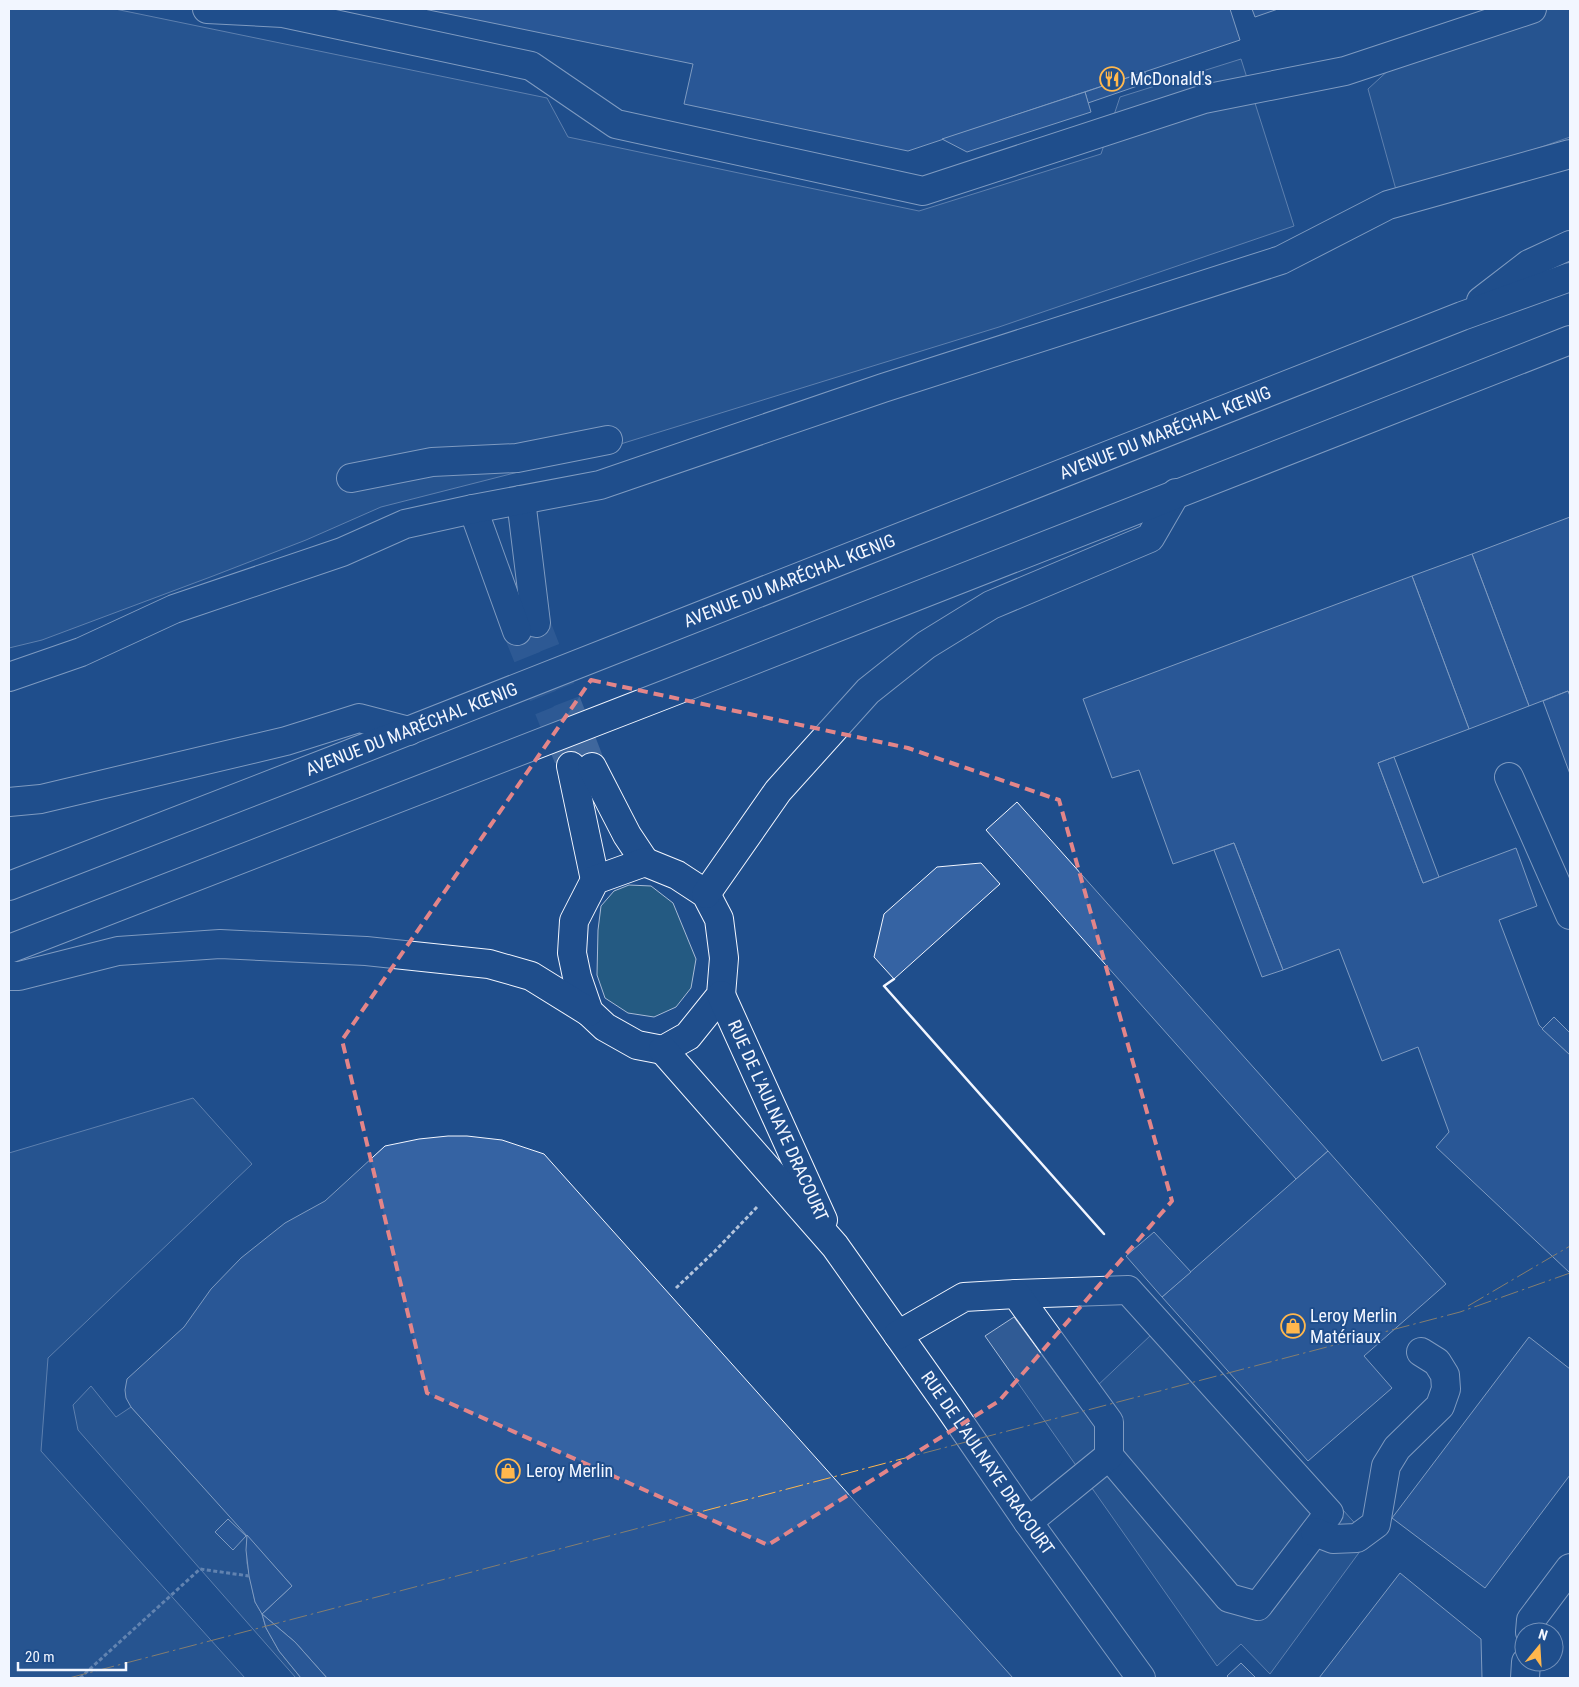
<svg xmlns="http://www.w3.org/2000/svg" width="1579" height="1687" font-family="'Roboto Condensed',sans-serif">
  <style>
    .green { fill: #245a82; stroke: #a8bbd7 }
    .parking { fill: #305b95; stroke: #a8bbd7 }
    .building { fill: #3563a3; stroke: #f2f6ff }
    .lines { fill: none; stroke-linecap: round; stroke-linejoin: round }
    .minor-tunnel { stroke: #3f679d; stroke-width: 28; stroke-dasharray: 28 14; stroke-linecap: butt }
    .minor-casing { stroke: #f2f6ff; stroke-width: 30 }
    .major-casing { stroke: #f2f6ff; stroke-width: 30 }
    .path { stroke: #b3c4dc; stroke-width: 3; stroke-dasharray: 4 2.5; stroke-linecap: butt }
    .minor { stroke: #1f4e8c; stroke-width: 28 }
    .major { stroke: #1f4e8c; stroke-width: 28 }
    .wall { stroke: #f2f6ff; stroke-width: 2.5 }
    .power { stroke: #ffb74d; stroke-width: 1; stroke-dasharray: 18 4 2.5 4; stroke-linecap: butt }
    .marked { fill: none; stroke: #e38589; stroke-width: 4; stroke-dasharray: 10 6; stroke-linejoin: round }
    .labels { text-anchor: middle; stroke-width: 4; stroke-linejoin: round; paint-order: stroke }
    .poi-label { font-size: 18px; fill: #f2f6ff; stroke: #1f4e8c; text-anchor: start }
    .street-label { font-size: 18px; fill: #f2f6ff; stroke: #1f4e8c }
  </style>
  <rect width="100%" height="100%" fill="#1f4e8c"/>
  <polygon class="green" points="629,885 651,886 673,903 696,959 691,988 676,1007 654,1017 628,1013 605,998 597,975 598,930 601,906 614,891"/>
  <g class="parking">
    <polygon points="9,9 115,9 547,98 568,137 919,211 1101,154 1120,97 1241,59 1294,226 999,327 585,455 381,507 306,540 213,576 42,640 9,648"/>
    <polygon points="1548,9 1570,9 1570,137 1398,197 1368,89 1405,55"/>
    <polygon points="193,1098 252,1164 48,1358 41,1451 245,1678 9,1678 9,1153"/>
    <polygon points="1014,1317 1078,1404 1170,1317 1369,1539 1270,1674 1241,1644 1217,1666 985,1336"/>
    <polygon points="91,1386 116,1417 131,1407 247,1535 247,1563 255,1602 262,1614 266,1628 279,1651 301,1678 296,1678 78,1430 73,1405"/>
  </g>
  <g class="building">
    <polygon points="424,9 1230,9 1240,40 908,151 684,104 693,64"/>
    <polygon points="1252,9 1278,9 1255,17"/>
    <polygon points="1145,72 1149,82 1088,103 1085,92"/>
    <polygon points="1085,92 1091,112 967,152 942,139"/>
    <polygon points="1570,517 1570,696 1568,691 1529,706 1472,554"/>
    <polygon points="1472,554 1529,706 1469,729 1412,576"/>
    <polygon points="1412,576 1469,729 1378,763 1423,883 1516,848 1537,906 1499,920 1539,1025 1570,1055 1570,1273 1436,1147 1449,1132 1418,1047 1382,1061 1339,949 1283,970 1234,843 1173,864 1139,770 1112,778 1083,699"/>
    <polygon points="1568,691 1570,696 1570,774 1543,701"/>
    <polygon points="1394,757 1439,877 1423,883 1378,763"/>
    <polygon points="1017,802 1328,1151 1296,1179 986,830"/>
    <polygon points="1234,843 1283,970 1262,977 1214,850"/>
    <polygon points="981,863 1000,884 894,979 874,957 884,914 937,867"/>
    <polygon points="1554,1017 1570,1033 1570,1055 1542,1029"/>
    <polygon points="448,1136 467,1136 502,1140 544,1154 1013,1678 327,1678 295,1642 262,1614 292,1586 131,1407 126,1398 125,1390 127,1379 184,1327 211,1289 241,1258 285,1223 325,1201 385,1146 419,1139"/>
    <polygon points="1328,1151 1446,1284 1364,1356 1392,1388 1308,1461 1162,1297"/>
    <polygon points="1154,1232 1191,1272 1162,1297 1126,1256"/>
    <polygon points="1529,1337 1570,1369 1570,1475 1485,1588 1392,1518"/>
    <polygon points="228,1519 246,1536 233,1550 215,1532"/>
    <polygon points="247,1535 292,1586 262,1614 255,1602 249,1576 246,1550"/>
    <polygon points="1400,1573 1481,1639 1482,1678 1319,1678"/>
    <polygon points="262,1614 295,1642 327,1678 301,1678 279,1651 266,1628"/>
    <polygon points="1241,1663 1256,1678 1229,1678 1227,1676"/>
  </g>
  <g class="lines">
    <g class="minor-tunnel">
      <polyline points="536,623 592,767"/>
      <polyline points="517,631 568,758"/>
    </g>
    <g class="minor-casing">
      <g id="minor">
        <polyline points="207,9 283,13 531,66 616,124 923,191 1204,99 1345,71 1532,9"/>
        <polyline points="351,478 432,462 517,458 608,440"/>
        <polyline points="521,500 536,623"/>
        <polyline points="473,509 517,631"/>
        <polyline points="9,677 81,652 174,609 342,552 405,524 473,509 600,485 883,388 1281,260 1388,205 1570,154"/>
        <polyline points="571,766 595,880"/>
        <polyline points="592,767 627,835 645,862"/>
        <polyline points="1509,777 1570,915"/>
        <polygon points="645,862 677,875 706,894 719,919 724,958 721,995 688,1036 663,1050 637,1045 605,1027 589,1012 577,977 572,953 574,921 595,880"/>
        <path id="s1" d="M721 995 823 1220"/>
        <path id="s2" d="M663 1050 835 1246 949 1407 1028 1522 1141 1678"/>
        <polyline points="1016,1294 1128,1290 1329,1513 1258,1606 1229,1598 1109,1456"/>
        <polyline points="898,1335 964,1297 1016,1294 1109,1422 1109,1456 1028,1522"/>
        <polyline points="1315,1532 1333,1539 1357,1538 1376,1524 1386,1466 1397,1448 1440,1406 1446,1389 1445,1375 1437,1362 1421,1352"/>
        <polyline points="1530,1632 1531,1620 1570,1568"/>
        <polyline points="1525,1678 1526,1662"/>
      </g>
    </g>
    <g class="major-casing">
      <g id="major">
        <polyline points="1481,301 1529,264 1570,245"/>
        <polyline points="9,802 41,799 286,741 359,718 409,731"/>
        <path id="s3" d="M9 886 334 760 1462 316 1570 277"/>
        <polyline points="706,894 778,791 868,691 926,645 991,605 1150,538 1176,493"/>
        <path d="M9 949C531 750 1049 542 1570 340"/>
        <polyline points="9,976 19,976 118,951 220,944 366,951 489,964 531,976 589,1012"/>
      </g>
    </g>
    <g class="path">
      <polyline points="676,1288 715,1251 758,1206"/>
      <polyline points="80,1678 200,1569 249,1576"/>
    </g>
    <use href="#minor" class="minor"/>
    <use href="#major" class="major"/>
    <polyline class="wall" points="894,979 884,986 1104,1234"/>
    <g class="power">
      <polyline points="1468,1306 1570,1246"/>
      <polyline points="69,1678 1460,1312 1570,1273"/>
    </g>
  </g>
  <path d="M0 0H1579V1687H0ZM591 680 908 748 1059 800 1172 1201 999 1401 768 1545 427 1393 342 1040Z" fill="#1f4e8c" fill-opacity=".55" fill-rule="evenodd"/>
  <path class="marked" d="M591 680 908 748 1059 800 1172 1201 999 1401 768 1545 427 1393 342 1040Z"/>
  <defs>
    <g id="restaurant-ring" transform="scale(1.25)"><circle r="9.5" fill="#1f4e8c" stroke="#ffb74d" stroke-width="1.5"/><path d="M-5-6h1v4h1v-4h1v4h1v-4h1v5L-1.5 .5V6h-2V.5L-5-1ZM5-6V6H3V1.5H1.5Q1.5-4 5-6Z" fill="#ffb74d"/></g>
    <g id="shop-ring" transform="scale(1.25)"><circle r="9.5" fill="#1f4e8c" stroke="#ffb74d" stroke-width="1.5"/><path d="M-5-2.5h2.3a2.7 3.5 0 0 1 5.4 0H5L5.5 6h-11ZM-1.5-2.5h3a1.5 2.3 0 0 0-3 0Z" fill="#ffb74d"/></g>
  </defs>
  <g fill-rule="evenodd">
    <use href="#restaurant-ring" x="1112" y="79"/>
    <use href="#shop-ring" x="1293" y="1326"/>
    <use href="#shop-ring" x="508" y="1471"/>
  </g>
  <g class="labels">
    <g class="poi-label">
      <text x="1130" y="85">McDonald's</text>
      <text x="1310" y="1322">Leroy Merlin<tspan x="1310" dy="21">Matériaux</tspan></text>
      <text x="526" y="1477">Leroy Merlin</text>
    </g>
    <g class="street-label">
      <text dy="6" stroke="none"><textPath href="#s3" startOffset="1242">AVENUE DU MARÉCHAL KŒNIG</textPath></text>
      <text dy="6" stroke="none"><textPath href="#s3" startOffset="838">AVENUE DU MARÉCHAL KŒNIG</textPath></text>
      <text dy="6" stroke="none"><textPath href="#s3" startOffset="432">AVENUE DU MARÉCHAL KŒNIG</textPath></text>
      <text dy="6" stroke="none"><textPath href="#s1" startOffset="138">RUE DE L'AULNAYE DRACOURT</textPath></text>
      <text dy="6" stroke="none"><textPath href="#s2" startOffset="526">RUE DE L'AULNAYE DRACOURT</textPath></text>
    </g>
  </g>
  <rect width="1579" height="1687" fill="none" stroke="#f2f6ff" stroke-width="20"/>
  <g transform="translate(1539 1647) rotate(18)"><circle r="24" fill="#1f4e8c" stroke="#7391ba"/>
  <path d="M0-4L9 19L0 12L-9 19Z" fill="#ffb74d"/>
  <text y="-8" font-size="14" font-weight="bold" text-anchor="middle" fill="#f2f6ff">N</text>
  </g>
  <path d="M18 1662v8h108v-8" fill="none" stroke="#f2f6ff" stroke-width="2.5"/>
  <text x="25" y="1662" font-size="15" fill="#f2f6ff" stroke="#1f4e8c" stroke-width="4" paint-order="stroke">20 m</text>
</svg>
